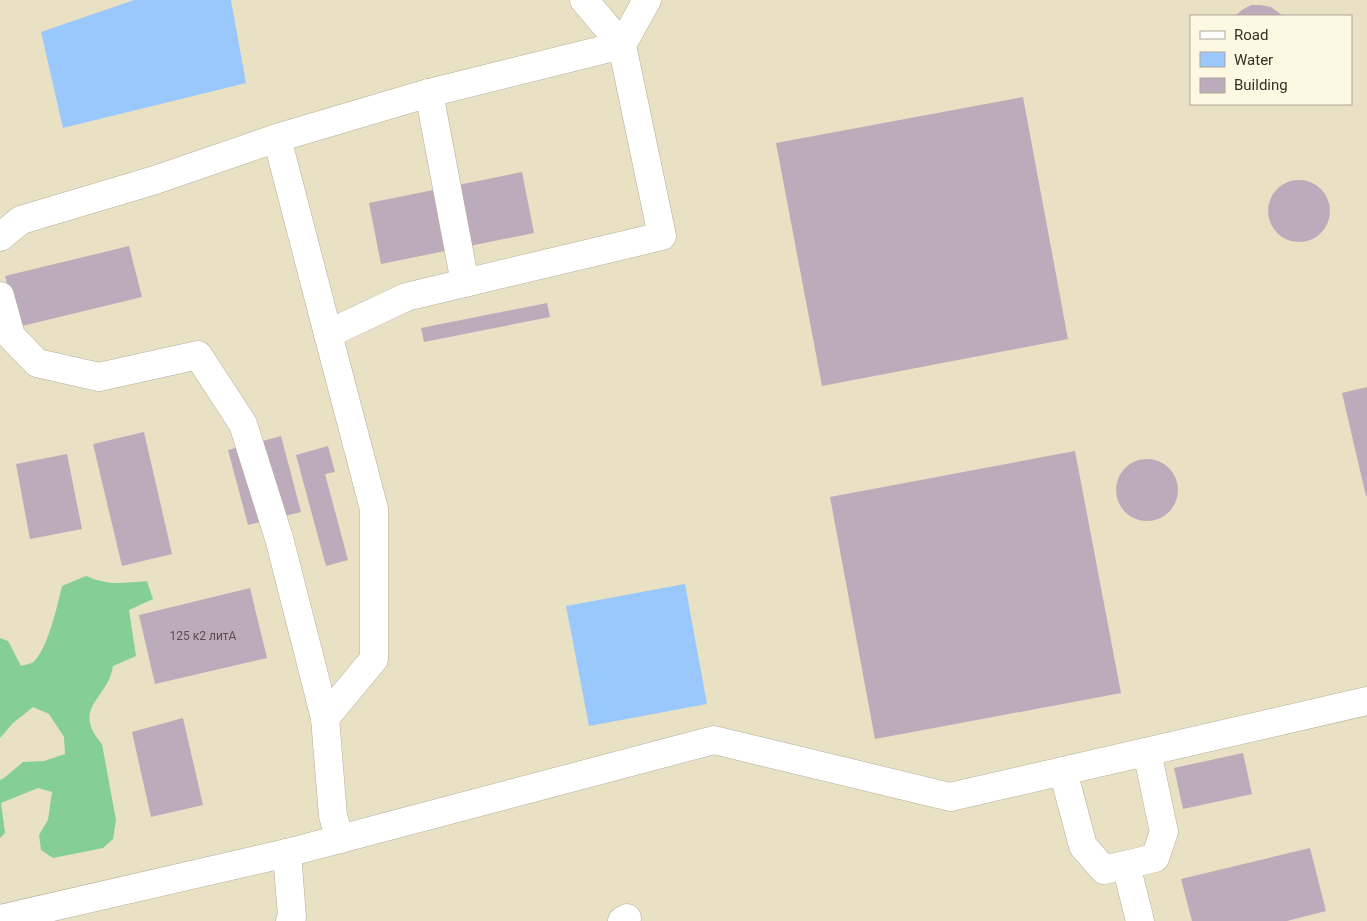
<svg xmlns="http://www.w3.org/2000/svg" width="1367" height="921" font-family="Roboto,sans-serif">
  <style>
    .built { fill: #e8e1c4; fill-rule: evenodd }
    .forest { fill: #85ce94 }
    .water { fill: #9ac8fc }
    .building { fill: #bcabbb }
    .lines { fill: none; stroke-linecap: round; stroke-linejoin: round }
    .minor-casing { stroke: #b4af9a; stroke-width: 29 }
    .minor { stroke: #fff; stroke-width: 28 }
    .labels { text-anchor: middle; stroke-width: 4; stroke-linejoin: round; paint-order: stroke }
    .number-label { font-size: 12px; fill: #55504e }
  </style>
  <rect width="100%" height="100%" fill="#f0ebd5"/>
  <path class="built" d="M0 0H1367V921H0ZM1191 16H1351V104H1191Z"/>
  <path class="forest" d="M86 576C109 586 123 583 147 581L153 599 129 610 136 656 113 666C109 698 70 708 102 744L116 820 113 839 103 848 53 858 41 850 39 835 48 820 52 792 38 788 1 803 5 833 0 838V780L4 778 23 762 44 761 65 754 64 737 49 714 33 707 13 723 0 738V638L8 641 21 666C24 665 29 664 32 663 47 653 58 603 62 586Z"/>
  <g class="water">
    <polygon points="134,0 231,0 246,83 63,128 41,32"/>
    <polygon points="685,584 707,704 589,726 566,606"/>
  </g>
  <g class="building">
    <polygon points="1251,5 1261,5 1271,7 1283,16 1235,16 1242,10"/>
    <polygon points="1023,97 1068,339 822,386 776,143"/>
    <polygon points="522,172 534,233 381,264 369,203"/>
    <circle cx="1299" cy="211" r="31"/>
    <polygon points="129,246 142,297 18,327 5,276"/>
    <polygon points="547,303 550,317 424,342 421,328"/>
    <polygon points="1367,387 1367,496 1366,496 1342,393"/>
    <polygon points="144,432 172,554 122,566 93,444"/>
    <polygon points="281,436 301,512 248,525 228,450"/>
    <polygon points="328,446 335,472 325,474 348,560 326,566 296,455"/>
    <polygon points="1075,451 1121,693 875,739 830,497"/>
    <polygon points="67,454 82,529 30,539 16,464"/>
    <circle cx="1147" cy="490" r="31"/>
    <polygon points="250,588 267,658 155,684 139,615"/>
    <polygon points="183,718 203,805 151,817 132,732"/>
    <polygon points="1243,753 1252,794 1183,809 1174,768"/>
    <polygon points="1310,848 1326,911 1287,921 1192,921 1181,879"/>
  </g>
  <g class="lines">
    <g class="minor-casing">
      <g id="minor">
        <polyline points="584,0 622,45 647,0"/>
        <polyline points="429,93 465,283"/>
        <polyline points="277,138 328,334"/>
        <polyline points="0,237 21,220 155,180 277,138 429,93 622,45 662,236 406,297 328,334 374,509 374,659 325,718"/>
        <polyline points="0,296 11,336 37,363 99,377 198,355 243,424 279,538 325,718 333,816 340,839"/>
        <polyline points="1063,771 1083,846 1104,870 1155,858 1164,832 1147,752"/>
        <polyline points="287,853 292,917 290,921"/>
        <polyline points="1126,865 1140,921"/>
        <polyline points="0,919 287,853 714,740 950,797 1367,701"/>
        <polyline points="622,921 627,918"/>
      </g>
    </g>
    <use href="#minor" class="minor"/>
  </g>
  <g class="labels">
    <g class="number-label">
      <text x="203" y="640">125 к2 литА</text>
    </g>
  </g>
  <rect x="1190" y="15" width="162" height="90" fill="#fdf8e2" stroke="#aca898"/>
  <rect x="1200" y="31" width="25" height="8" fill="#ffffff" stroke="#aca898"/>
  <text x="1234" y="40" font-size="15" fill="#333129">Road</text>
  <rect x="1200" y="52" width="25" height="15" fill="#9ac8fc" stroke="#aca898"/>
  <text x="1234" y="65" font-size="15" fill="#333129">Water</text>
  <rect x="1200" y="78" width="25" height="15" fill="#bcabbb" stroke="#aca898"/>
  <text x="1234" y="90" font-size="15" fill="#333129">Building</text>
</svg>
